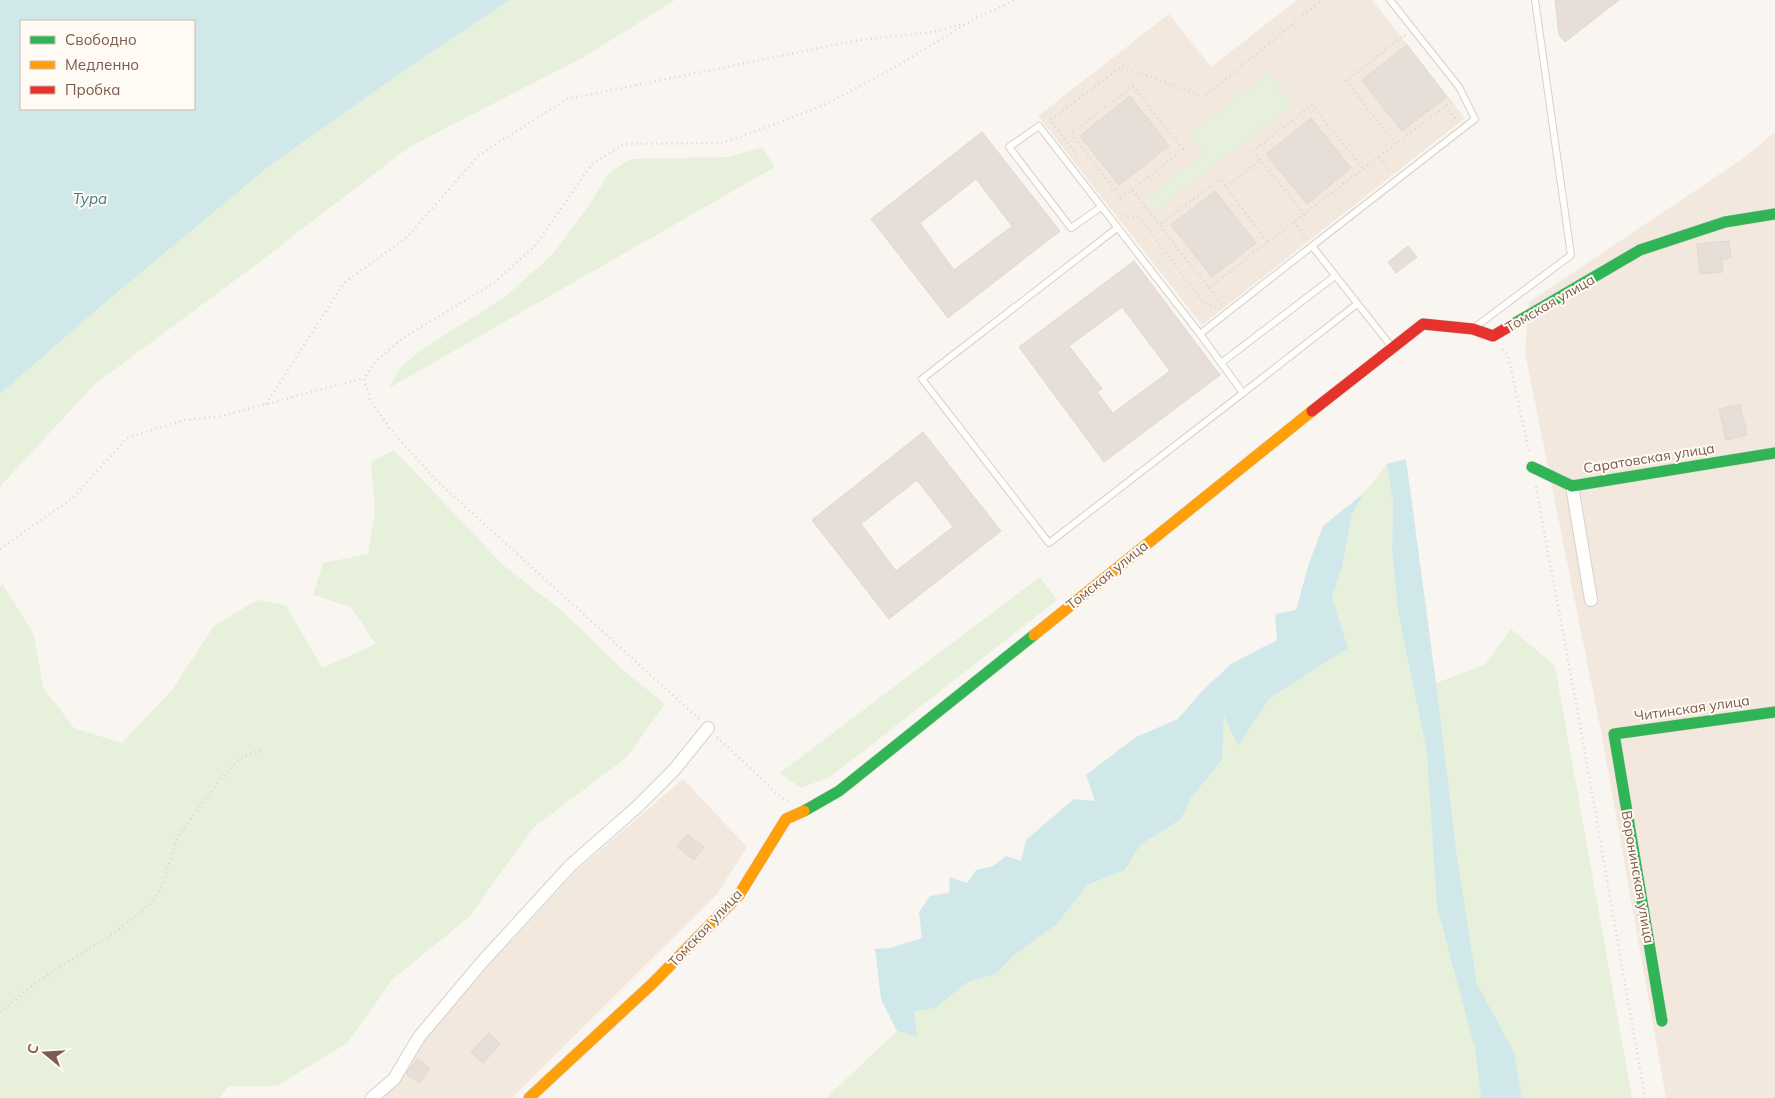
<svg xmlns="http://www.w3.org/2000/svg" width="1775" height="1098" font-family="Mulish,sans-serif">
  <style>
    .residential { fill: #f2e8de }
    .green { fill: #e7f0db }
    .water { fill: #d0e8ea; fill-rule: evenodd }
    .building { fill: #e6ded7; stroke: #e2d8d2; fill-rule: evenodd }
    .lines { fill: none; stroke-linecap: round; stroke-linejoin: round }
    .lane-casing { stroke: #d7d1cb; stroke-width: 8 }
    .street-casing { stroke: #d7d1cb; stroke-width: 14 }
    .fast-casing { stroke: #d9d2cb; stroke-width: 12 }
    .slow-casing { stroke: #d9d2cb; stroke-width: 12 }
    .jam-casing { stroke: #d9d2cb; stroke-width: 12 }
    .path { stroke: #dcd5d0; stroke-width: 2.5; stroke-dasharray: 1 4; stroke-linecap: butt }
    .lane { stroke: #fefefd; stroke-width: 6 }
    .street { stroke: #fefefd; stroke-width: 12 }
    .fast { stroke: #30b455; stroke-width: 11 }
    .slow { stroke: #ff9f0a; stroke-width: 11 }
    .jam { stroke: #e5322d; stroke-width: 11 }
    .labels { text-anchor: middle; stroke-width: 4; stroke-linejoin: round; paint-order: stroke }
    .street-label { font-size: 14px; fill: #7a5c4d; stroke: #fffaf3 }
    .water-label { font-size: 15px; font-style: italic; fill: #437c86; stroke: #fffaf3 }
  </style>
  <rect width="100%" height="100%" fill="#f9f5f0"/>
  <g class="residential">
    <polygon points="1297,0 1372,0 1465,118 1202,325 1038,116 1169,14 1211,67"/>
    <polygon points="1775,132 1775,1098 1666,1098 1602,736 1525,352 1529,302 1741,160"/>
    <polygon points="683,779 747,847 717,894 512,1098 379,1098 424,1041 487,967 576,871"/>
  </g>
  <g class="green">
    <polygon points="510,0 675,0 584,57 409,147 262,260 94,385 3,483 0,488 0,394 101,306 268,167 405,70"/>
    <polygon points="1268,73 1293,105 1153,213 1143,200 1203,154 1189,135"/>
    <polygon points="762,148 775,167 389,388 400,368 421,350 505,297 553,254 588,207 609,173 630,159 726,157"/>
    <polygon points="394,450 503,565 561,610 623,670 665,704 626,758 533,828 469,917 393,979 347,1043 277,1086 228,1086 220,1098 0,1098 0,586 2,583 34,635 43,687 74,728 122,743 172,690 214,626 257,600 286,605 322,668 376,644 351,607 313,595 323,563 368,554 375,510 371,462"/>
    <polygon points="1387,464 1393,503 1392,550 1398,612 1427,753 1475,1049 1481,1098 826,1098 897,1031 918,1036 914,1012 935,1008 968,982 996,974 1013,956 1057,924 1087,885 1125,870 1140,845 1181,819 1191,798 1222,760 1224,715 1239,745 1270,698 1348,648 1332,597 1342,567 1352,514 1364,493"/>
    <polygon points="1040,577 1057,600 830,777 801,788 780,773"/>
    <polygon points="1511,629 1555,666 1632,1098 1522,1098 1514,1052 1477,984 1457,856 1436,683 1485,665"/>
  </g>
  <g class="water">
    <path d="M0 0H510L405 70 268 167 101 306 0 394ZM194 21V109H21V21Z"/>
    <polygon points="1406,459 1436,683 1457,856 1477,984 1514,1052 1522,1098 1481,1098 1475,1049 1437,906 1427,753 1398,612 1392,550 1393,503 1387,464"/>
    <polygon points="1364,493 1352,514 1342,567 1332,597 1348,648 1270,698 1238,746 1224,716 1222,760 1191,798 1181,819 1140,845 1125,870 1087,885 1057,924 1013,956 996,974 968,982 935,1008 914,1012 918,1037 897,1031 881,999 875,949 890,948 922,938 919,912 930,896 949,893 950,877 967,883 976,870 993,866 1006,856 1021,861 1026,840 1074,799 1095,801 1086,775 1136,737 1178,719 1203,690 1231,664 1277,640 1275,614 1296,610 1309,563 1323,526"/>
  </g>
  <g class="building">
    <polygon points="1555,0 1619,0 1565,42 1559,35"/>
    <polygon points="1407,45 1447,97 1402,131 1362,80"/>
    <polygon points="1130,96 1169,146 1119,185 1080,136"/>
    <polygon points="1311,118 1351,168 1307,204 1266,154"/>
    <path d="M982 132 1060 231 948 318 871 219ZM976 179 1012 226 954 270 920 223Z"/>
    <polygon points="1215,191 1256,243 1212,277 1171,225"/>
    <polygon points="1729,241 1731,258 1722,259 1723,272 1700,274 1697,244"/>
    <polygon points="1408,246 1417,257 1396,273 1388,262"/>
    <path d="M1134 261 1220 375 1104 462 1019 347ZM1122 307 1170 371 1113 413 1097 392 1102 389 1069 346Z"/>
    <polygon points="1740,405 1747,435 1726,440 1719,409"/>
    <path d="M923 432 1001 531 889 619 812 520ZM917 480 953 527 896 571 861 524Z"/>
    <polygon points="687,834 704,847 694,860 677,847"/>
    <polygon points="489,1033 500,1044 483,1063 471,1052"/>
    <polygon points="417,1059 430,1068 419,1083 406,1074"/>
  </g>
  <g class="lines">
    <g class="lane-casing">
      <g id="lane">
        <polyline points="1390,0 1459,87 1475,119 1312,246 1391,346"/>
        <polyline points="1101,207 1071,228 1009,147 1039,126 1200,334 1312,246"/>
        <polyline points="1117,228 922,379 1049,543 1243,393"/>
        <polyline points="1474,328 1571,255 1535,0"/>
        <polyline points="1200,334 1243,393 1357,304"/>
        <polyline points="1221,363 1335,276"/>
      </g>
    </g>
    <g class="street-casing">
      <g id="street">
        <polyline points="1572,486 1591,600"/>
        <polyline points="372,1098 394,1079 419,1037 483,961 571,865 637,807 674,770 708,728"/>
      </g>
    </g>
    <g class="fast-casing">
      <g id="fast">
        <polyline points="1510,326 1640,250 1725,222 1775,214"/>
        <polyline points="1532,467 1572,486 1775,453"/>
        <polyline points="804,811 839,791 1034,635"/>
        <polyline points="1662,1021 1614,734 1775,712"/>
      </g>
    </g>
    <g class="slow-casing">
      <g id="slow">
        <polyline points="1034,635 1312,411"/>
        <polyline points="529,1098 653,983 739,895 786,819 804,811"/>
      </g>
    </g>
    <g class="jam-casing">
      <polyline id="jam" points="1312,411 1423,324 1473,329 1493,336 1510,326"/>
    </g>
    <g class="path">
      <polyline points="1445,106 1457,120"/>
      <polyline points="1396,144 1346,81 1404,35 1405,37"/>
      <polyline points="1077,155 1050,120 1122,66 1204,97 1322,0"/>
      <polyline points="1379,157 1391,171"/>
      <polyline points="1226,187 1261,160"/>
      <polyline points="1132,190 1183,149 1133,86 1071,133 1121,198 1132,190 1209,288 1268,242 1220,179 1159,225"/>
      <polyline points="1304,214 1253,151 1312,105 1363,169"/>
      <polyline points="1123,215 1124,216 1136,217 1141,219 1203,302 1214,307 1218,305"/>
      <polyline points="1294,222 1307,239"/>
      <polyline points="1268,242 1453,100"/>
      <polyline points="1209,288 1222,304"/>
      <polyline points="1503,349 1508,355 1529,452"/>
      <polyline points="266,404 344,283 407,237 479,155 567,99 859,40 933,32 963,24"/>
      <polyline points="1536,487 1582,736 1645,1098"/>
      <polyline points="0,549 73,498 127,438 184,420 222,416 364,378"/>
      <polyline points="699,719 438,482 390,429 370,400 364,378 375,362 403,338 494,283 536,245 592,164 624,144 721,143 765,128 824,105 892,69 974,19 1016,0"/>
      <polyline points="717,737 782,798 790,801"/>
      <polyline points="0,1012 38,981 117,931 151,903 162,886 178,836 221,778 239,759 262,749"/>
    </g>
    <use href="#lane" class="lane"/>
    <use href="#street" class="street"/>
    <use href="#fast" class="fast"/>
    <use href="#slow" class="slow"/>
    <use href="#jam" class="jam"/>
  </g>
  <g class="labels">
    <g class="street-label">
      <text transform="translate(1550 303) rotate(-30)" y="5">Томская улица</text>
      <text transform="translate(1649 458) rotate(-9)" y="5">Саратовская улица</text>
      <text transform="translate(1107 575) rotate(-39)" y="5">Томская улица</text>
      <text transform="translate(1692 708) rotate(-8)" y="5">Читинская улица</text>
      <text transform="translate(1638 877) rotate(80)" y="5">Воронинская улица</text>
      <text transform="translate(705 928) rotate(-47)" y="5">Томская улица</text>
    </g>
    <g class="water-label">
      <text x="90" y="204">Тура</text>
    </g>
  </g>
  <rect x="20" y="20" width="175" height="90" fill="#fffaf3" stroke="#cabbb1"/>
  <rect x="30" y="36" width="25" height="8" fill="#30b455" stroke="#cabbb1"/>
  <text x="65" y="45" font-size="15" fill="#7a5c4d">Свободно</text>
  <rect x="30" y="61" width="25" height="8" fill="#ff9f0a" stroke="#cabbb1"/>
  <text x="65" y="70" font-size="15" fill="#7a5c4d">Медленно</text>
  <rect x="30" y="86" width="25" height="8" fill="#e5322d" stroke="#cabbb1"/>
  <text x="65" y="95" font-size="15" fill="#7a5c4d">Пробка</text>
  <g transform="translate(45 1053) rotate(288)" stroke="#fffaf3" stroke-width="4" paint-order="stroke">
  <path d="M0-4L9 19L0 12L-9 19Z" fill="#7a5c4d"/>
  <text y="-8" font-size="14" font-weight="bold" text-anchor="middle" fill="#7a5c4d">С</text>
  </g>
</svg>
